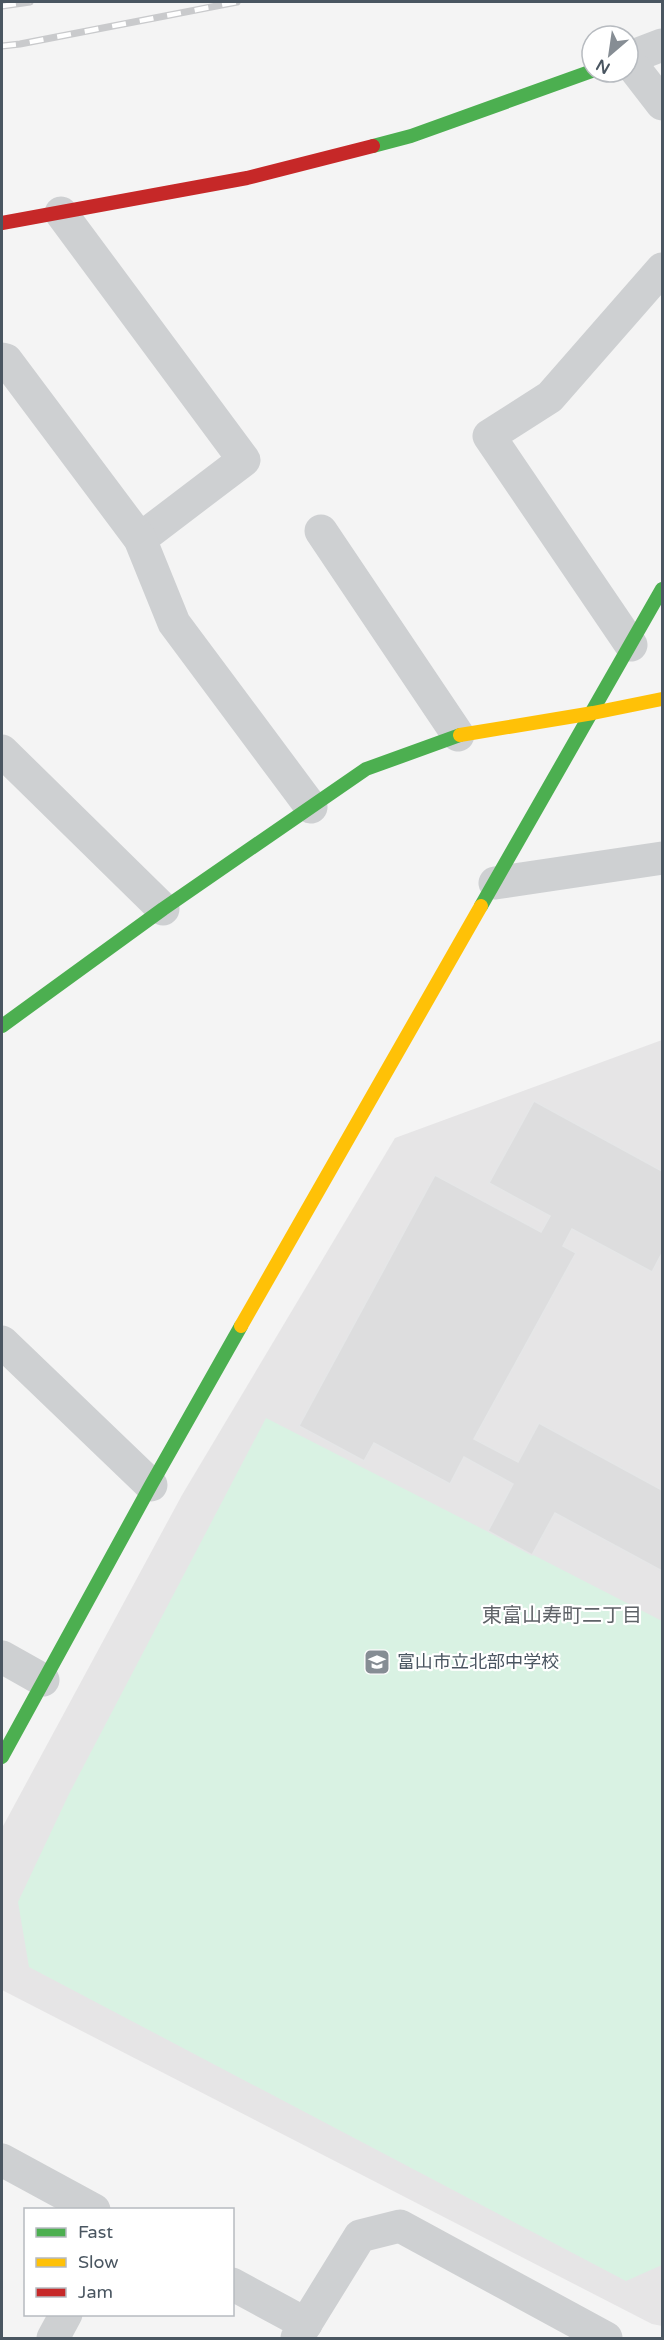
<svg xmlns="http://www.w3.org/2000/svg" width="664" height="2340" font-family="'Varela Round','Noto Sans JP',sans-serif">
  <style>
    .education { fill: #e6e5e6 }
    .green { fill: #d9f2e3 }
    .building { fill: #ddddde; stroke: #e5e6e7; stroke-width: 1.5 }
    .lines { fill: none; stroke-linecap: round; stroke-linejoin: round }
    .street { stroke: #ced0d2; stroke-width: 33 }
    .fast { stroke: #4caf50; stroke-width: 14 }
    .slow { stroke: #ffc107; stroke-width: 14 }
    .jam { stroke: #c62828; stroke-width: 14 }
    .rail-casing { stroke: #c9cacc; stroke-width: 7 }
    .rail { stroke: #fff; stroke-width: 4.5; stroke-dasharray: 14; stroke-linecap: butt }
    .labels { text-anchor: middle; stroke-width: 4.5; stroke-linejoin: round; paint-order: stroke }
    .poi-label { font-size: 18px; fill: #4a5661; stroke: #fff; text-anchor: start }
    .neighbourhood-label { font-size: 20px; fill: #5f6368; stroke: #fff }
  </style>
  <rect width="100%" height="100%" fill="#f4f4f4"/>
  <polygon class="education" points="662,1040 662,2326 652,2324 2,1990 2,1828 182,1495 395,1138"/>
  <polygon class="green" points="266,1418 662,1621 662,2265 626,2281 29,1967 18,1902 69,1794"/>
  <polygon class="building" points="534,1101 662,1171 662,1253 652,1272 572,1229 563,1246 576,1253 474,1439 518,1462 539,1423 662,1490 662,1571 555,1513 532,1555 488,1531 513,1484 464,1457 450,1484 374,1443 364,1461 299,1426 435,1175 541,1232 550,1216 489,1183"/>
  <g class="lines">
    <g class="street">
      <polyline points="628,58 662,45"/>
      <polyline points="628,60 662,104"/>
      <polyline points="61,213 244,460 140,539"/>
      <polyline points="2,359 6,360 140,539 174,623 311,807"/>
      <polyline points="321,531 458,735"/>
      <polyline points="631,645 489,436 550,397 662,269"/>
      <polyline points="2,751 163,909"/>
      <polyline points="495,883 662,858"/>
      <polyline points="2,1342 151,1485"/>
      <polyline points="2,1657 43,1680"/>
      <polyline points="2,2160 94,2210"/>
      <polyline points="232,2284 306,2324"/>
      <polyline points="53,2338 66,2314"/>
      <polyline points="297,2338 360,2236 400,2226 606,2338"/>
    </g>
    <g class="fast">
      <polyline points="373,146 411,136 592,71"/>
      <polyline points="481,906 662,589"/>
      <polyline points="2,1026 163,909 366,769 460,735"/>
      <polyline points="2,1757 151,1485 241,1326"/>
    </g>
    <g class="slow">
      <polyline points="460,735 593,713 662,699"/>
      <polyline points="241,1326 481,906"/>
    </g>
    <polyline class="jam" points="2,223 247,178 373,146"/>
    <g class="rail-casing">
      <g id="rail">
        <polyline points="2,6 30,2"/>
        <polyline points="2,46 20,44 237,2"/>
      </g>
    </g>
    <use href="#rail" class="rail"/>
  </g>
  <defs>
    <g id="school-square" transform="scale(1.35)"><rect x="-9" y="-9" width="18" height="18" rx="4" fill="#868d94" stroke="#fff"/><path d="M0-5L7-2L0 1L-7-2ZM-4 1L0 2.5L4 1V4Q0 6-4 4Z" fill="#fff"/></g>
  </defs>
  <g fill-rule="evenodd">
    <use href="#school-square" x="377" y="1662"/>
  </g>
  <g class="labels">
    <g class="poi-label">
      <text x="397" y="1668">富山市立北部中学校</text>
    </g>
    <g class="neighbourhood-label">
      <text x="562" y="1622">東富山寿町二丁目</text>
    </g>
  </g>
  <rect width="664" height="2340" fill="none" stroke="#4a5661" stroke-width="6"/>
  <rect x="24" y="2208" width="210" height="108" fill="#ffffff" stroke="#b7bbc0" stroke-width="1.5"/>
  <rect x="36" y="2228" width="30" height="9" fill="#4caf50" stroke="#b7bbc0" stroke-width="1.5"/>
  <text x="78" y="2238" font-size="18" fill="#4a5661">Fast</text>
  <rect x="36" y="2258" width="30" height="9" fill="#ffc107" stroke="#b7bbc0" stroke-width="1.5"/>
  <text x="78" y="2268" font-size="18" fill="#4a5661">Slow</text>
  <rect x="36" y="2288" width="30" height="9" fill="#c62828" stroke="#b7bbc0" stroke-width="1.5"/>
  <text x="78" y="2298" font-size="18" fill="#4a5661">Jam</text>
  <g transform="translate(610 54) rotate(209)"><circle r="28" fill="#ffffff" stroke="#b7bbc0" stroke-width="1.5"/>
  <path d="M0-4.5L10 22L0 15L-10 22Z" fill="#868d94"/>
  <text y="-9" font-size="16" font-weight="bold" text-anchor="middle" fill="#4a5661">N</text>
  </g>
</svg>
